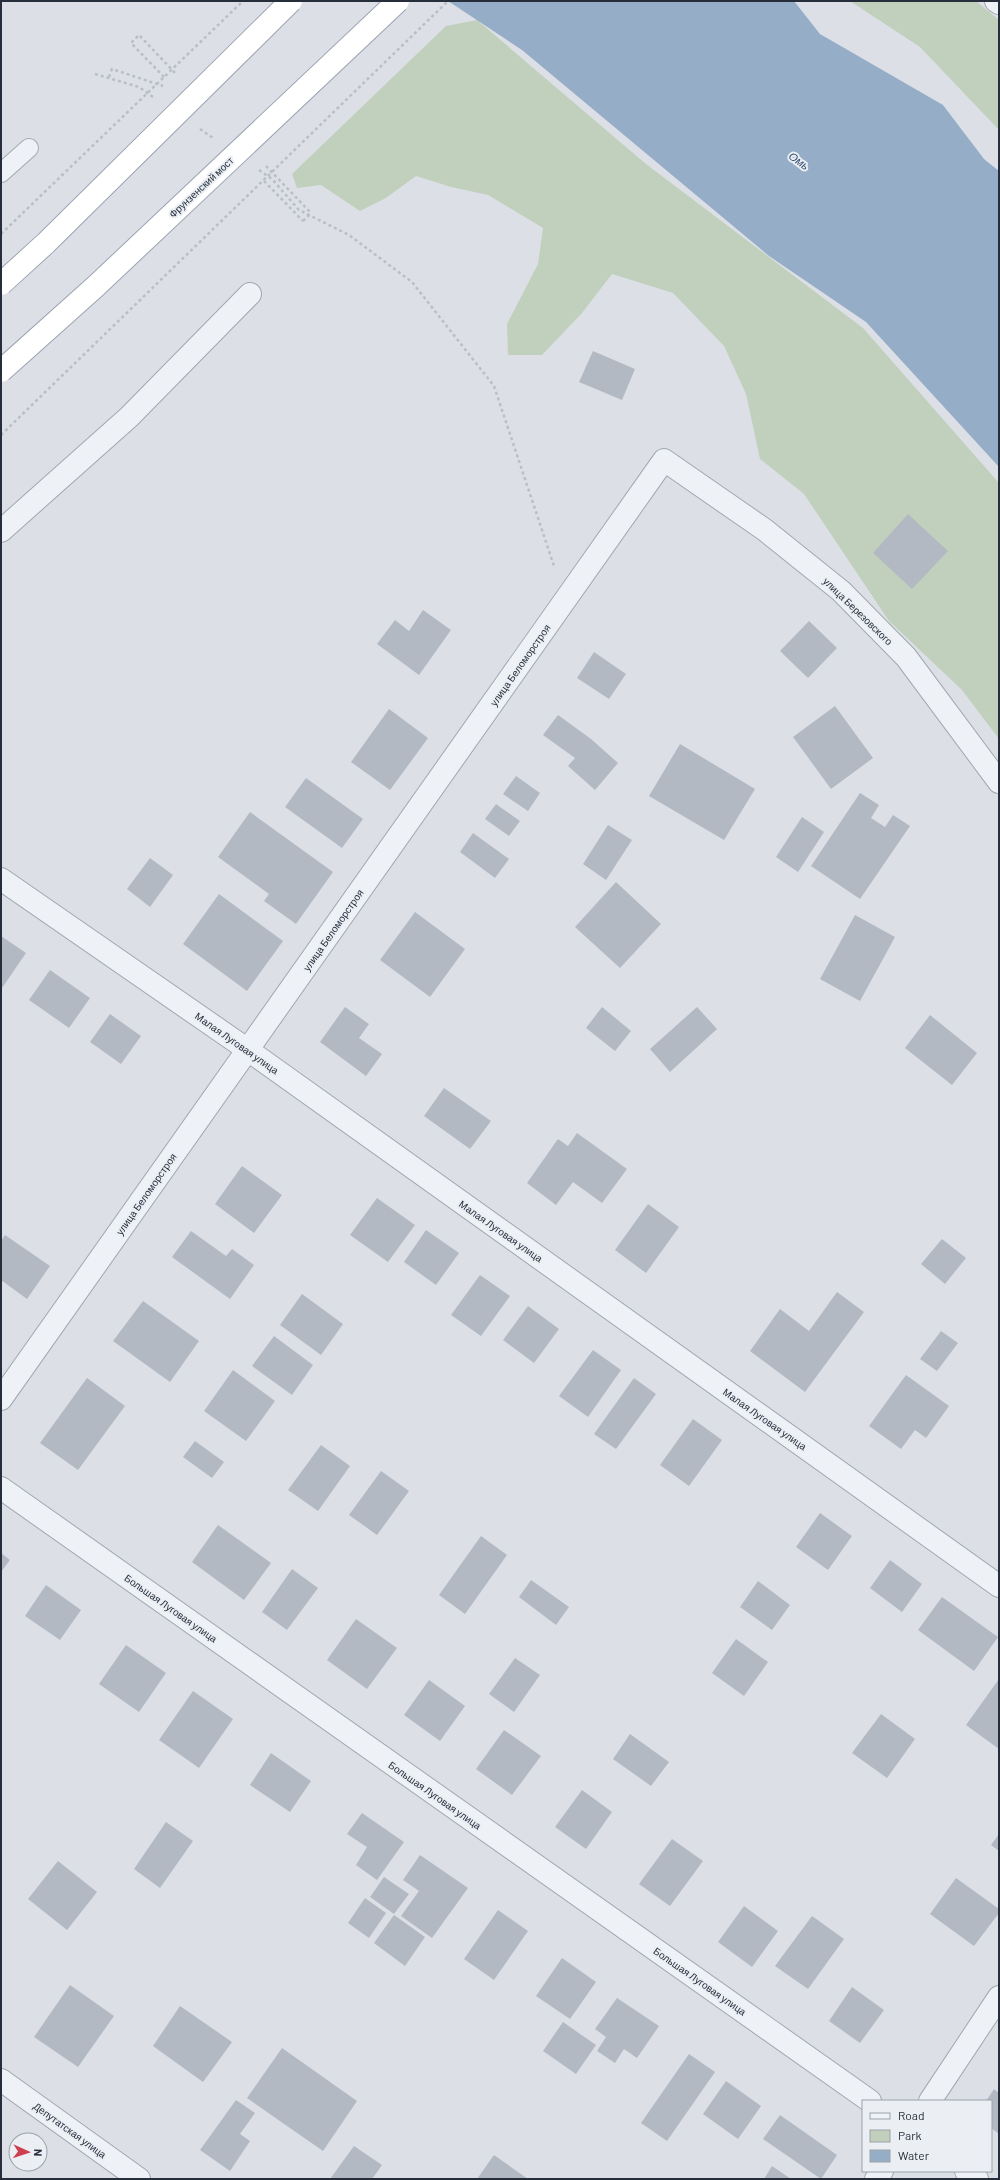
<svg xmlns="http://www.w3.org/2000/svg" width="1000" height="2180" font-family="Barlow,sans-serif">
  <style>
    .green { fill: #c1d0bd }
    .water { fill: #96adc7 }
    .building { fill: #b3b9c3 }
    .lines { fill: none; stroke-linecap: round; stroke-linejoin: round }
    .service-casing { stroke: #a2a7b0; stroke-width: 20 }
    .minor-casing { stroke: #a2a7b0; stroke-width: 24 }
    .tertiary-casing { stroke: #a2a7b0; stroke-width: 24 }
    .path { stroke: #babec5; stroke-width: 2.5; stroke-dasharray: 3 3; stroke-linecap: butt }
    .service { stroke: #eef1f5; stroke-width: 18 }
    .minor { stroke: #eef1f5; stroke-width: 22 }
    .tertiary { stroke: #eef1f5; stroke-width: 22 }
    .primary-bridge-casing { stroke: #9ba4b2; stroke-width: 24; stroke-linecap: butt }
    .path-bridge { stroke: #babec5; stroke-width: 2.5; stroke-dasharray: 3 3; stroke-linecap: butt }
    .primary-bridge { stroke: #fff; stroke-width: 22 }
    .labels { text-anchor: middle; stroke-width: 4; stroke-linejoin: round; paint-order: stroke }
    .street-label { font-size: 10px; fill: #262e3c; stroke: #ebeff4 }
    .water-label { font-size: 11px; font-style: italic; fill: #304b70; stroke: #ebeff4 }
  </style>
  <rect width="100%" height="100%" fill="#dce0e6"/>
  <g class="green">
    <polygon points="850,1 976,1 999,20 999,130 920,47"/>
    <polygon points="477,20 646,164 863,328 999,483 999,739 962,690 889,621 804,494 760,459 746,394 724,346 673,293 612,274 582,313 542,355 508,355 507,324 538,264 543,228 488,195 451,187 416,176 386,198 360,211 321,185 297,188 292,174 446,26"/>
  </g>
  <polygon class="water" points="448,1 794,1 820,34 943,105 984,159 999,171 999,467 866,322 769,256 522,50"/>
  <g class="building">
    <polygon points="593,351 635,369 622,400 579,382"/>
    <polygon points="908,514 948,551 912,589 873,553"/>
    <polygon points="423,610 451,630 419,675 377,644 395,620 409,631"/>
    <polygon points="809,621 837,648 808,678 780,651"/>
    <polygon points="594,652 626,674 609,699 577,678"/>
    <polygon points="835,706 873,758 831,789 793,737"/>
    <polygon points="389,709 428,738 390,790 351,762"/>
    <polygon points="558,715 591,739 618,763 595,790 568,766 575,758 543,735"/>
    <polygon points="680,744 755,789 724,840 649,796"/>
    <polygon points="516,776 540,793 528,811 503,794"/>
    <polygon points="306,778 363,819 342,848 285,807"/>
    <polygon points="860,793 879,805 871,818 885,827 893,815 910,826 860,899 811,866"/>
    <polygon points="496,804 520,821 509,836 485,819"/>
    <polygon points="250,812 333,872 296,924 264,901 269,894 218,857"/>
    <polygon points="802,817 824,832 798,872 776,857"/>
    <polygon points="608,825 632,840 606,880 583,864"/>
    <polygon points="473,833 509,859 495,878 460,852"/>
    <polygon points="150,858 173,875 150,907 127,889"/>
    <polygon points="616,882 661,924 620,968 575,927"/>
    <polygon points="219,894 283,941 247,991 183,944"/>
    <polygon points="415,912 465,949 430,997 380,960"/>
    <polygon points="855,915 895,937 860,1001 820,979"/>
    <polygon points="1,936 26,953 2,988 1,987"/>
    <polygon points="50,970 90,998 69,1028 29,1000"/>
    <polygon points="345,1007 369,1024 359,1038 382,1054 366,1076 320,1042"/>
    <polygon points="602,1007 631,1031 615,1051 586,1028"/>
    <polygon points="697,1007 717,1029 670,1072 650,1049"/>
    <polygon points="110,1014 141,1036 121,1064 90,1042"/>
    <polygon points="930,1015 977,1053 952,1085 905,1048"/>
    <polygon points="444,1088 491,1121 470,1149 424,1116"/>
    <polygon points="577,1133 627,1169 602,1203 573,1182 556,1205 527,1183 558,1139 568,1146"/>
    <polygon points="242,1166 282,1195 254,1233 215,1204"/>
    <polygon points="377,1198 415,1225 388,1262 350,1235"/>
    <polygon points="648,1204 679,1227 646,1273 615,1250"/>
    <polygon points="426,1230 459,1253 436,1285 404,1262"/>
    <polygon points="191,1231 226,1256 232,1249 254,1265 230,1299 172,1257"/>
    <polygon points="5,1235 50,1266 27,1299 1,1280 1,1241"/>
    <polygon points="942,1239 966,1258 945,1284 921,1264"/>
    <polygon points="480,1275 510,1296 481,1336 451,1315"/>
    <polygon points="837,1292 864,1312 805,1392 750,1351 780,1309 809,1331"/>
    <polygon points="302,1294 343,1324 321,1355 280,1325"/>
    <polygon points="143,1301 199,1341 170,1382 113,1341"/>
    <polygon points="528,1306 559,1329 534,1363 503,1340"/>
    <polygon points="941,1331 958,1343 937,1371 920,1359"/>
    <polygon points="274,1336 313,1365 292,1395 252,1366"/>
    <polygon points="593,1350 621,1370 588,1417 559,1396"/>
    <polygon points="233,1370 275,1401 246,1441 204,1411"/>
    <polygon points="906,1375 949,1406 926,1438 915,1430 901,1449 869,1426"/>
    <polygon points="87,1378 125,1406 78,1470 40,1443"/>
    <polygon points="634,1378 656,1394 616,1449 594,1434"/>
    <polygon points="693,1419 722,1440 689,1486 660,1465"/>
    <polygon points="195,1441 224,1462 212,1478 183,1457"/>
    <polygon points="321,1445 350,1466 318,1511 288,1490"/>
    <polygon points="381,1471 409,1491 377,1535 349,1515"/>
    <polygon points="820,1513 852,1536 828,1570 796,1547"/>
    <polygon points="218,1525 271,1563 244,1600 192,1562"/>
    <polygon points="481,1536 507,1555 465,1614 439,1595"/>
    <polygon points="1,1553 10,1560 1,1572"/>
    <polygon points="890,1560 922,1584 902,1612 870,1588"/>
    <polygon points="292,1569 318,1588 287,1630 262,1612"/>
    <polygon points="531,1580 569,1607 556,1625 519,1597"/>
    <polygon points="758,1581 790,1605 772,1630 740,1607"/>
    <polygon points="46,1585 81,1610 60,1640 25,1616"/>
    <polygon points="942,1597 998,1637 974,1671 918,1630"/>
    <polygon points="356,1619 397,1648 367,1689 327,1660"/>
    <polygon points="736,1639 768,1662 744,1696 712,1673"/>
    <polygon points="126,1645 166,1673 139,1712 99,1684"/>
    <polygon points="515,1658 540,1675 514,1712 489,1694"/>
    <polygon points="999,1679 999,1749 966,1725"/>
    <polygon points="429,1680 465,1706 440,1741 404,1715"/>
    <polygon points="193,1691 233,1719 199,1768 159,1740"/>
    <polygon points="881,1714 915,1739 887,1778 852,1753"/>
    <polygon points="504,1730 541,1756 512,1795 476,1769"/>
    <polygon points="630,1734 669,1762 651,1786 613,1759"/>
    <polygon points="271,1753 311,1781 290,1812 250,1785"/>
    <polygon points="582,1790 612,1812 586,1849 555,1827"/>
    <polygon points="362,1813 404,1842 377,1880 356,1865 367,1847 347,1834"/>
    <polygon points="166,1822 193,1841 160,1888 134,1869"/>
    <polygon points="999,1834 999,1851 991,1845"/>
    <polygon points="672,1839 703,1861 670,1906 639,1884"/>
    <polygon points="420,1855 468,1888 432,1938 401,1916 419,1891 403,1880"/>
    <polygon points="58,1861 97,1892 67,1930 28,1899"/>
    <polygon points="384,1877 409,1894 394,1914 370,1897"/>
    <polygon points="956,1878 999,1909 999,1913 974,1946 930,1914"/>
    <polygon points="365,1898 386,1913 369,1938 348,1923"/>
    <polygon points="744,1906 778,1931 752,1967 718,1942"/>
    <polygon points="498,1910 528,1931 494,1980 464,1959"/>
    <polygon points="394,1915 425,1937 405,1966 374,1943"/>
    <polygon points="812,1916 844,1939 808,1989 775,1966"/>
    <polygon points="562,1958 596,1982 570,2019 536,1996"/>
    <polygon points="70,1985 114,2016 78,2067 34,2037"/>
    <polygon points="852,1987 884,2010 860,2043 829,2021"/>
    <polygon points="617,1998 659,2026 637,2058 624,2049 615,2063 597,2051 606,2037 595,2029"/>
    <polygon points="180,2006 232,2042 203,2082 153,2046"/>
    <polygon points="563,2022 596,2045 576,2074 543,2051"/>
    <polygon points="282,2048 357,2101 323,2151 247,2098"/>
    <polygon points="689,2054 715,2072 667,2141 641,2123"/>
    <polygon points="726,2081 761,2106 738,2139 703,2114"/>
    <polygon points="994,2089 999,2093 999,2134 991,2128 991,2101 986,2101"/>
    <polygon points="236,2100 255,2113 240,2134 250,2141 230,2171 200,2150"/>
    <polygon points="780,2115 837,2155 821,2179 763,2139"/>
    <polygon points="354,2146 382,2165 372,2179 330,2179"/>
    <polygon points="494,2155 528,2179 477,2179"/>
    <polygon points="772,2166 791,2179 764,2179"/>
  </g>
  <g class="lines">
    <g class="service-casing">
      <polyline id="service" points="1,173 29,148"/>
    </g>
    <g class="minor-casing">
      <g id="minor">
        <polyline points="996,1 999,3"/>
        <polyline points="1,531 129,417 250,294"/>
        <polyline points="1,879 248,1050 999,1586"/>
        <polyline points="1,1399 664,460 765,530 841,591 906,657 999,782"/>
        <polyline points="1,1488 870,2101"/>
        <polyline points="930,2101 999,1997"/>
        <polyline points="966,2171 977,2179"/>
        <polyline points="876,2179 882,2171"/>
      </g>
    </g>
    <g class="tertiary-casing">
      <polyline id="tertiary" points="1,2080 139,2179"/>
    </g>
    <g class="path">
      <polyline points="95,74 139,87 153,97"/>
      <polyline points="109,77 112,69 163,86"/>
      <polyline points="164,77 131,43 139,35 177,75"/>
      <polyline points="200,129 213,138"/>
      <polyline points="266,166 311,213"/>
      <polyline points="259,170 272,179 299,210 349,235 412,282 494,386 554,566"/>
      <polyline points="264,181 303,221"/>
    </g>
    <use href="#service" class="service"/>
    <use href="#minor" class="minor"/>
    <use href="#tertiary" class="tertiary"/>
    <g class="primary-bridge-casing">
      <g id="primary-bridge">
        <polyline points="1,284 46,243 291,1"/>
        <polyline points="1,371 96,286 398,1"/>
      </g>
    </g>
    <g class="path-bridge">
      <polyline points="303,221 311,213"/>
      <polyline points="1,234 243,1"/>
      <polyline points="1,435 448,1"/>
    </g>
    <use href="#primary-bridge" class="primary-bridge"/>
  </g>
  <g class="labels">
    <g class="street-label">
      <text transform="translate(201 187) rotate(-43)" y="4">Фрунзенский мост</text>
      <text transform="translate(858 611) rotate(44)" y="4">улица Березовского</text>
      <text transform="translate(520 665) rotate(-55)" y="4">улица Беломорстроя</text>
      <text transform="translate(333 930) rotate(-55)" y="4">улица Беломорстроя</text>
      <text transform="translate(237 1043) rotate(35)" y="4">Малая Луговая улица</text>
      <text transform="translate(146 1194) rotate(-55)" y="4">улица Беломорстроя</text>
      <text transform="translate(501 1231) rotate(35)" y="4">Малая Луговая улица</text>
      <text transform="translate(765 1419) rotate(35)" y="4">Малая Луговая улица</text>
      <text transform="translate(171 1608) rotate(35)" y="4">Большая Луговая улица</text>
      <text transform="translate(435 1795) rotate(35)" y="4">Большая Луговая улица</text>
      <text transform="translate(700 1981) rotate(35)" y="4">Большая Луговая улица</text>
      <text transform="translate(70 2130) rotate(36)" y="4">Депутатская улица</text>
    </g>
    <g class="water-label">
      <text transform="translate(799 161) rotate(36)" y="4">Омь</text>
    </g>
  </g>
  <rect width="1000" height="2180" fill="none" stroke="#262e3c" stroke-width="4"/>
  <rect x="862" y="2100" width="130" height="72" fill="#ebeff4" stroke="#9ca2aa"/>
  <rect x="870" y="2113" width="20" height="6" fill="#eef1f5" stroke="#9ca2aa"/>
  <text x="898" y="2120" font-size="12" fill="#262e3c">Road</text>
  <rect x="870" y="2130" width="20" height="12" fill="#c1d0bd" stroke="#9ca2aa"/>
  <text x="898" y="2140" font-size="12" fill="#262e3c">Park</text>
  <rect x="870" y="2150" width="20" height="12" fill="#96adc7" stroke="#9ca2aa"/>
  <text x="898" y="2160" font-size="12" fill="#262e3c">Water</text>
  <g transform="translate(28 2152) rotate(93)"><circle r="19" fill="#ebeff4" stroke="#9ca2aa"/>
  <path d="M0-3L7 15L0 10L-7 15Z" fill="#ce3e51"/>
  <text y="-6" font-size="11" font-weight="bold" text-anchor="middle" fill="#262e3c">N</text>
  </g>
</svg>
